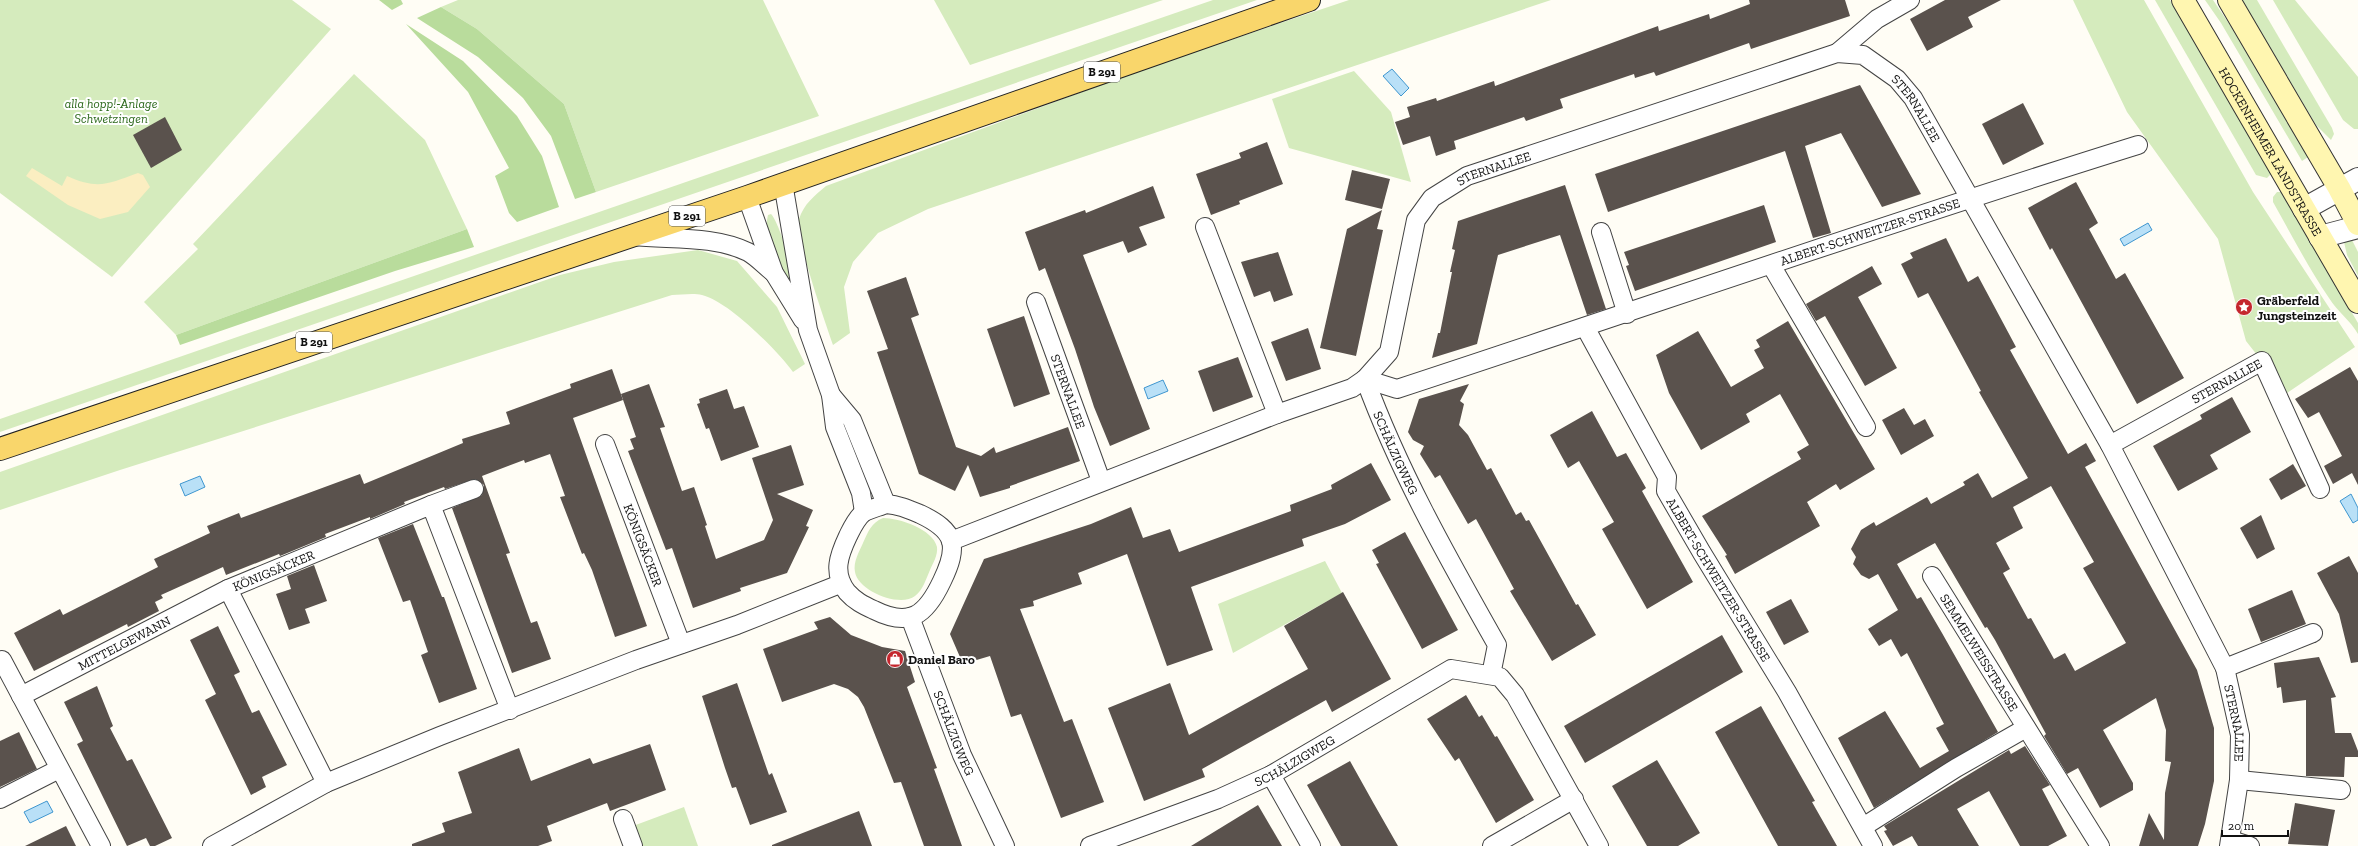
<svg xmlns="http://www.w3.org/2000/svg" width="2358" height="846" font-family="'Zilla Slab',serif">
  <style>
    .green { fill: #d5ebbd }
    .forest { fill: #b9dc9c }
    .sand { fill: #fbeec1 }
    .water { fill: #b9e0f7; stroke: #3f96cf }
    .building { fill: #5a524d; fill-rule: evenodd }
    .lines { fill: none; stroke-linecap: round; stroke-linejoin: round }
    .minor-casing { stroke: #444; stroke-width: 20 }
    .tertiary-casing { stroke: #444; stroke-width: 24 }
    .secondary-casing { stroke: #333; stroke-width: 24 }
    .primary-casing { stroke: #222; stroke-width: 24 }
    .minor { stroke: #fff; stroke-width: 18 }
    .tertiary { stroke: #fff; stroke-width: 22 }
    .secondary { stroke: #fff6b0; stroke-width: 22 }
    .primary { stroke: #f9d66b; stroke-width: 22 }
    .labels { text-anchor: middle; stroke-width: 4; stroke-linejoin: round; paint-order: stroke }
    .shield { fill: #fff; stroke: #585858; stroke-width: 1 }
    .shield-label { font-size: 12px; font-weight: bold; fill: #111 }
    .park-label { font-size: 13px; font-style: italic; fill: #2f6b1f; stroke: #fff }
    .street-label { font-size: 13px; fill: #111; stroke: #fff }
    .poi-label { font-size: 13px; font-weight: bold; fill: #111; stroke: #fff; text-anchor: start }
  </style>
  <rect width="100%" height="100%" fill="#fffdf5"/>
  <g class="green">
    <polygon points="0,0 292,0 331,29 112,277 0,193"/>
    <polygon points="458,0 763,0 819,116 596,192 564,104 477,29 441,7"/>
    <polygon points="934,0 1163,0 970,65"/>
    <polygon points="1213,0 1257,0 0,432 0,419"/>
    <path d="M1349 0H1551L928 209 878 233 853 262 844 287 850 333 833 345C826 324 794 235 799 219 804 204 814 196 826 186L1150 67Z"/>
    <polygon points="2073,0 2144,0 2253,192 2355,347 2287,393 2246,341 2218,239 2127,112"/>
    <polygon points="2155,0 2170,0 2271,174 2267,178 2256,175"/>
    <polygon points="2205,0 2213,0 2232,28 2308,157 2302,161 2221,23"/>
    <polygon points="2242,0 2257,0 2332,128 2334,134 2331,140 2316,125"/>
    <polygon points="2273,0 2295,0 2358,77 2358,129 2354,129 2343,120"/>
    <polygon points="1354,71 1391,112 1411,182 1289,148 1272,99"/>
    <polygon points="354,74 425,140 467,229 176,335 144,302 198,249 193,244"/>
    <path d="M2277 192H2281L2358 323V334C2350 320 2337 311 2329 298 2308 267 2291 234 2273 202V197Z"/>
    <path d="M771 214C779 222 794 270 790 281H788C780 260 762 237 768 215Z"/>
    <polygon points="2346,240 2352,240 2358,252 2358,276 2347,255 2344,242"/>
    <path d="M698 250 737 261 777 307 805 364 793 372C777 350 728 301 702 295 693 293 681 295 672 295L120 470 0 510V472L560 275 614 262Z"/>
    <path d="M883 518C899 518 933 529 937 547 938 555 933 563 930 570 926 579 923 590 915 596 900 608 858 591 855 572 853 562 859 552 863 543 868 532 871 523 883 518Z"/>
    <polygon points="1325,561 1342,593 1233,653 1218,604"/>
    <polygon points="684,807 698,846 640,846 633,826"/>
  </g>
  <g class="forest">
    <polygon points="379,0 401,0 403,4 392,10"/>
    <polygon points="441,7 477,29 564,104 596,192 575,199 551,136 523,98 478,57 417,18"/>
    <polygon points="406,24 463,61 517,116 542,156 559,207 517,222 509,213 495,176 509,168 468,92"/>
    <polygon points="467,229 474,247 395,271 180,345 176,335"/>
  </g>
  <path class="sand" d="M32 168 62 186 67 176C98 190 108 184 138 173L143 175 150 187 128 212 100 219 68 205 26 176Z"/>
  <g class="water">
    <polygon points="1392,69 1409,88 1401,96 1383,76"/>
    <polygon points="2148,223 2152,230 2124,246 2120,239"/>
    <polygon points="1163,380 1168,391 1148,399 1144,388"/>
    <polygon points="200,476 205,487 185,496 180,484"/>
    <polygon points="2351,494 2358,508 2358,520 2353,523 2340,501"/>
    <polygon points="47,801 53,812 30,823 24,812"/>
  </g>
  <g class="building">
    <polygon points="1749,0 1845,0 1850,16 1751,49 1749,43 1656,76 1654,72 1635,78 1634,74 1560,99 1563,108 1526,121 1524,117 1454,141 1456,149 1436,156 1430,136 1403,145 1395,122 1410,117 1407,107 1436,98 1437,101 1494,81 1495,86 1658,26 1659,31 1709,14 1710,19 1750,4"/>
    <polygon points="1945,0 2001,0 1968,17 1973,27 1927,51 1910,19"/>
    <polygon points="1860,85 1921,194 1882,207 1841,133 1805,146 1831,233 1813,238 1785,151 1608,212 1595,174"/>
    <polygon points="2023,103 2044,144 2003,165 1982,124"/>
    <polygon points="165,117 182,150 151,168 133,135"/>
    <polygon points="1267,142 1283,184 1239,201 1240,204 1211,215 1196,174 1241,158 1239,153"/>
    <polygon points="1352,170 1390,179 1382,209 1345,200"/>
    <polygon points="2076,182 2098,223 2089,229 2116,279 2125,273 2184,378 2137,404 2052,248 2050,250 2028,208"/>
    <polygon points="1565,185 1606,309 1587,315 1560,235 1498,255 1477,344 1432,358 1438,333 1440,333 1452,272 1450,272 1455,250 1452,249 1458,221"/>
    <polygon points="1153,186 1165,218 1139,227 1147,245 1128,253 1123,241 1083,255 1150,429 1110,446 1094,407 1075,349 1045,268 1039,271 1025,232 1085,210 1086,213"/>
    <polygon points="1764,205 1776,242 1635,291 1626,266 1629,265 1624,252"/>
    <polygon points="1382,210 1377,229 1383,230 1356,356 1320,348 1347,229"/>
    <path d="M1946 238 1968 282 1978 276 2016 347 2010 350 2068 454 2086 443 2096 461 2085 467 2197 670 2214 728V781L2205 824 2198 846H2139L2149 813 2164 840 2165 793 2171 762 2165 761 2166 730 2156 698 2103 730 2133 783V790L2100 808 2078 768 2067 774 2044 736 2046 734 1995 640 1987 627 1985 628 1935 543 1897 564 1917 599 1921 597 1942 633 1998 732 1874 808 1838 738 1885 711 1920 768 1949 751 1936 728 1944 724 1907 653 1901 657 1891 639 1879 646 1868 629 1898 610 1878 574 1869 579 1861 575 1853 564 1856 557 1851 549 1861 530 1874 522 1876 526 1927 497 1931 504 1965 485 1963 482 1978 473 1992 498 2028 478 1979 392 1981 391 1928 293 1918 298 1901 264 1913 258 1910 253ZM2051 486 2094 562 2083 568 2126 643 2075 671 2065 653 2054 659 2031 618 2028 619 2003 573 2010 569 1996 543 2023 528 2013 507Z"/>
    <polygon points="1278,252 1293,295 1274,302 1270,291 1254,297 1241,262"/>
    <polygon points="1872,266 1882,284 1858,297 1897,368 1865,386 1825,316 1816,321 1806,304"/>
    <polygon points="906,277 919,315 911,318 956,447 981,456 994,447 996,453 1068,427 1080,461 1010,486 1010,488 980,497 968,465 955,491 919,474 877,352 888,349 867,291"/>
    <polygon points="1024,316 1050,394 1014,407 987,329"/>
    <polygon points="1788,321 1875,469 1840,490 1836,484 1807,502 1820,526 1735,574 1725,556 1727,555 1702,516 1801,459 1797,452 1809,445 1780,394 1746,414 1750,422 1701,450 1669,393 1656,355 1698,331 1731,387 1764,368 1754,350 1760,347 1756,340"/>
    <polygon points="1308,328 1321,369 1286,381 1271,342"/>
    <polygon points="1238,357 1253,397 1213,412 1198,371"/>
    <polygon points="2350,367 2358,381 2358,485 2352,473 2333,484 2324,466 2342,456 2319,412 2308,418 2295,399"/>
    <polygon points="612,369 623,400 573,418 647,626 615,637 592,570 584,553 582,554 560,497 565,496 550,454 525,463 524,460 482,476 510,553 506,554 531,623 537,621 551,659 512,673 452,508 482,495 484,485 475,479 445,489 444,487 404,502 405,504 370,519 370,517 325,534 326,537 280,556 279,554 226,575 223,567 161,595 163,598 155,602 159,611 128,627 127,624 34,671 14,633 60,609 63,615 158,567 154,559 210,533 207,526 239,513 241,518 360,474 364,484 463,443 462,439 510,424 506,412 571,388 570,384"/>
    <polygon points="649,384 665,427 660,428 682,491 694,487 707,525 705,526 716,559 764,540 773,520 752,458 791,445 804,485 777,494 813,510 806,526 809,527 787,573 740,588 741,591 693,608 672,548 666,550 628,451 634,449 630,439 636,437 621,394"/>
    <polygon points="1469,384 1460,401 1464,404 1459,425 1468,435 1487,470 1491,468 1516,515 1521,512 1526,521 1529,520 1576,605 1578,604 1596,635 1552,661 1510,591 1514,589 1476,519 1468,524 1440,475 1435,478 1420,454 1424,446 1413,440 1408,432 1419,399"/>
    <polygon points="727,389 734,409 744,406 759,447 721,461 709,428 706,429 697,404 700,403 699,399"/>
    <polygon points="2232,397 2251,432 2210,455 2218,469 2178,491 2153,446 2202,419 2200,415"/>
    <polygon points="1904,408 1914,425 1925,419 1934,436 1901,455 1882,420"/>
    <polygon points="1592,411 1617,457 1626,453 1646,488 1642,491 1693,582 1647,609 1602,529 1614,522 1579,461 1568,468 1550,435"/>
    <polygon points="1371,463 1391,500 1345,524 1302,539 1304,546 1191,587 1213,650 1167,666 1127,554 1078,573 1082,584 1033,601 1034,606 1020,609 1064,722 1072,719 1104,802 1061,818 1021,714 1011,717 990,656 963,664 950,634 984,559 1091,524 1131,507 1143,538 1170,529 1179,552 1291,511 1290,505 1332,489 1331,485"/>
    <polygon points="2293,464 2306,486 2281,500 2269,479"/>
    <polygon points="2261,515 2275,549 2257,559 2240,528"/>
    <polygon points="413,524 442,597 444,597 477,689 439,703 421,655 428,652 410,600 403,602 378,538"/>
    <polygon points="1405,532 1458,630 1422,649 1376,564 1379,563 1372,550"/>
    <polygon points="2349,556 2358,573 2358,662 2351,663 2339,614 2317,573"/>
    <polygon points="314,565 327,601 305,609 310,623 289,630 276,594 291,589 287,576"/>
    <polygon points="2292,590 2306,624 2261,642 2248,609"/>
    <polygon points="1343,592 1391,679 1332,712 1326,700 1202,769 1205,777 1144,801 1108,708 1170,683 1189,735 1308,669 1284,626"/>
    <polygon points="1791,599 1809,632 1784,645 1766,612"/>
    <polygon points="830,617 851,635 882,647 905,651 915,682 907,687 937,768 934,769 962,846 924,846 901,782 894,783 864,707 858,697 848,689 834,684 782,702 763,649 818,629 814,622"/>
    <polygon points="218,626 240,672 234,675 252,713 259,710 287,765 262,777 266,787 251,795 205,700 216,694 190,640"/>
    <polygon points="1722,635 1743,672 1585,763 1564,726"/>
    <polygon points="2319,657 2336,697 2331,698 2335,733 2351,733 2358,751 2358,757 2345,757 2344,777 2306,776 2306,700 2283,703 2281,687 2277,688 2274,663"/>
    <polygon points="737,683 769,775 772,773 787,812 750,825 736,787 732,788 725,768 702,696"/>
    <polygon points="97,686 113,726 110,728 127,761 132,759 172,838 155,846 150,846 146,838 127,846 77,744 83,741 64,702"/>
    <polygon points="1466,695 1479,717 1482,715 1495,737 1497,736 1534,800 1496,823 1459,758 1455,761 1427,719"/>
    <polygon points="1761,706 1815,801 1812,802 1837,846 1778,846 1715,732"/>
    <polygon points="19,732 37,769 0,787 0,741"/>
    <polygon points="650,744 666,790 610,811 607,803 547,826 552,841 538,846 412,846 412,844 445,832 442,823 472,813 458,772 519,748 531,781 590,758 593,764"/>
    <polygon points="2025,746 2050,785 2042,789 2067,836 2048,846 2020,846 1989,791 1957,809 1979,846 1918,846 1912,836 1893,846 1884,831 1887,830 1884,826 2009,750 2011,754"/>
    <polygon points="1657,760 1700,833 1678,846 1647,846 1612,786"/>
    <polygon points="1350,761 1374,804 1398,846 1341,846 1307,785"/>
    <polygon points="2295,803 2335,810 2328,846 2288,844"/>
    <polygon points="1258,805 1282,846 1191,846"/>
    <polygon points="859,811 872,846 772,846 772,845"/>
    <polygon points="66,826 76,846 25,846"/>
  </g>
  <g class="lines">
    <g class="minor-casing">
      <g id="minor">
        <polyline points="1837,53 1877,19 1910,0"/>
        <polyline points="783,183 808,330 831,395 835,427 861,493 864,512"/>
        <polyline points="747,197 774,273 803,320"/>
        <polyline points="1205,227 1277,414"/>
        <polyline points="1601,232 1627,314"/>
        <path d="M633 236C670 240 713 235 748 252 757 257 766 267 774 273"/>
        <polyline points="1771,265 1866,427"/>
        <path id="s1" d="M1036 302 1101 481"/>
        <path id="s2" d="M1585 327 1667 477 1666 491 1702 553 1787 692 1873 846"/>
        <path id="s3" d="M1365 379 1397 389C1644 308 1890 222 2138 145"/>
        <path id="s4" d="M1365 379C1400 474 1448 558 1497 645L1491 675"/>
        <polyline points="831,395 852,420 886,504"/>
        <path id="s5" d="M605 444 681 644"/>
        <path id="s6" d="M2110 445 2262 361 2320 489"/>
        <path d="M886 504C899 505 908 509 920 514 956 531 959 546 942 581 926 615 910 628 874 610 863 605 855 601 847 592 832 573 839 555 848 536 852 528 856 519 863 513 869 509 879 507 886 504Z"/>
        <polyline points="431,505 474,489"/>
        <path id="s7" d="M951 541 1277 414 1352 388 1365 379 1389 352 1416 220 1432 198 1467 176 1837 53 1863 55 1897 79 1913 98 2110 445 2225 668 2240 735 2239 780 2229 846"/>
        <path id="s8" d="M1932 576 2100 846"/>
        <polyline points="228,589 326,783"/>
        <path id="s9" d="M910 617 962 755 1005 846"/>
        <polyline points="0,661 2,660 101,846"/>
        <polyline points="2225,668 2313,633"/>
        <path id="s10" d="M21 696 228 589 431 505 510 710"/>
        <polyline points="1271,775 1311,846"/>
        <polyline points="2239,780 2341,790"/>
        <polyline points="0,799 59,769"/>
        <polyline points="623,819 633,846"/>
        <polyline points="1863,827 1956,768 2026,728"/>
        <polyline points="2231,840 2250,846"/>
        <polyline points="212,846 326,783 440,736 636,660 737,625 840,584"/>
        <path id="s11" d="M1090 846 1218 799 1271 775 1451 669 1500 677 1515 695 1599 846"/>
        <polyline points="1492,846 1574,799"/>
      </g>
    </g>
    <g class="tertiary-casing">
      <g id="tertiary">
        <polyline points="2304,209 2358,179"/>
        <polyline points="2320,237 2358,227"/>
      </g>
    </g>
    <g class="secondary-casing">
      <g id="secondary">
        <path id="s12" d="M2183 0 2358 302"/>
        <polyline points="2229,0 2339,188 2358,224"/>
      </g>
    </g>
    <g class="primary-casing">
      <polyline id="primary" points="0,449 747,197 1309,0"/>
    </g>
    <use href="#minor" class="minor"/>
    <use href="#tertiary" class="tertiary"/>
    <use href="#secondary" class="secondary"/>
    <use href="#primary" class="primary"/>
  </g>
  <defs>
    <g id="sight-disc" transform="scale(0.9)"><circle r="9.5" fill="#c4262e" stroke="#fff"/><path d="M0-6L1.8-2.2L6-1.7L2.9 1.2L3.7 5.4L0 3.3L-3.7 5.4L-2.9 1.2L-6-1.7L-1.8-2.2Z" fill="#fff"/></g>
    <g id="shop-disc" transform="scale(0.9)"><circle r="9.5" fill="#c4262e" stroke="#fff"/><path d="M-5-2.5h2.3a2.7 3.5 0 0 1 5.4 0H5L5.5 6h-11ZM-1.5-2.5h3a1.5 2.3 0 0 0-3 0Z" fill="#fff"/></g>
  </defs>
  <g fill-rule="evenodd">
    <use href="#sight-disc" x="2244" y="307"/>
    <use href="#shop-disc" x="895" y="659"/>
  </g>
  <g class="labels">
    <g class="shield">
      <rect x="1084" y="62" width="36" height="20" rx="3"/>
      <rect x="669" y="206" width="36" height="20" rx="3"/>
      <rect x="296" y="332" width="36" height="20" rx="3"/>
    </g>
    <g class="shield-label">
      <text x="1102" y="76">B 291</text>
      <text x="687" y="220">B 291</text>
      <text x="314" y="346">B 291</text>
    </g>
    <g class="park-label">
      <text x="111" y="108">alla hopp!-Anlage<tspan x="111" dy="15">Schwetzingen</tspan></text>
    </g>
    <g class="street-label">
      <text dy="5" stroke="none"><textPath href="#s7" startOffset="1177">STERNALLEE</textPath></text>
      <text dy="5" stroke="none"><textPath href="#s12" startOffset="175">HOCKENHEIMER LANDSTRASSE</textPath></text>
      <text dy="5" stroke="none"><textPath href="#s7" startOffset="712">STERNALLEE</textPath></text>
      <text dy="5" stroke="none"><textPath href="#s3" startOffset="532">ALBERT-SCHWEITZER-STRASSE</textPath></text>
      <text dy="5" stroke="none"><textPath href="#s6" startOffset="133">STERNALLEE</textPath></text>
      <text dy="5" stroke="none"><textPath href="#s1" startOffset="95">STERNALLEE</textPath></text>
      <text dy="5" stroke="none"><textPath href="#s4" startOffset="80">SCHÄLZIGWEG</textPath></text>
      <text dy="5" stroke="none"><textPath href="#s5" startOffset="108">KÖNIGSÄCKER</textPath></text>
      <text dy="5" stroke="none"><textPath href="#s10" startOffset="282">KÖNIGSÄCKER</textPath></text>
      <text dy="5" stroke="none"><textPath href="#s2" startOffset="288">ALBERT-SCHWEITZER-STRASSE</textPath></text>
      <text dy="5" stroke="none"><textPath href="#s10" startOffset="116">MITTELGEWANN</textPath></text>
      <text dy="5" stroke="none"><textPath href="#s8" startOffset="90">SEMMELWEISSTRASSE</textPath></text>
      <text dy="5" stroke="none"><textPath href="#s7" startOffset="1873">STERNALLEE</textPath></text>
      <text dy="5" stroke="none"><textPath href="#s9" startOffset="124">SCHÄLZIGWEG</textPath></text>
      <text dy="5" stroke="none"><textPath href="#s11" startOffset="222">SCHÄLZIGWEG</textPath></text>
    </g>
    <g class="poi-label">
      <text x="2257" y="305">Gräberfeld<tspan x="2257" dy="15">Jungsteinzeit</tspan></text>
      <text x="908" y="664">Daniel Baro</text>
    </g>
  </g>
  <path d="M2222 830v6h66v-6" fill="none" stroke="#111111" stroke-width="2"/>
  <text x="2228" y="830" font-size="12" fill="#111111" stroke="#ffffff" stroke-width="3" paint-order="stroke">20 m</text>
</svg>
